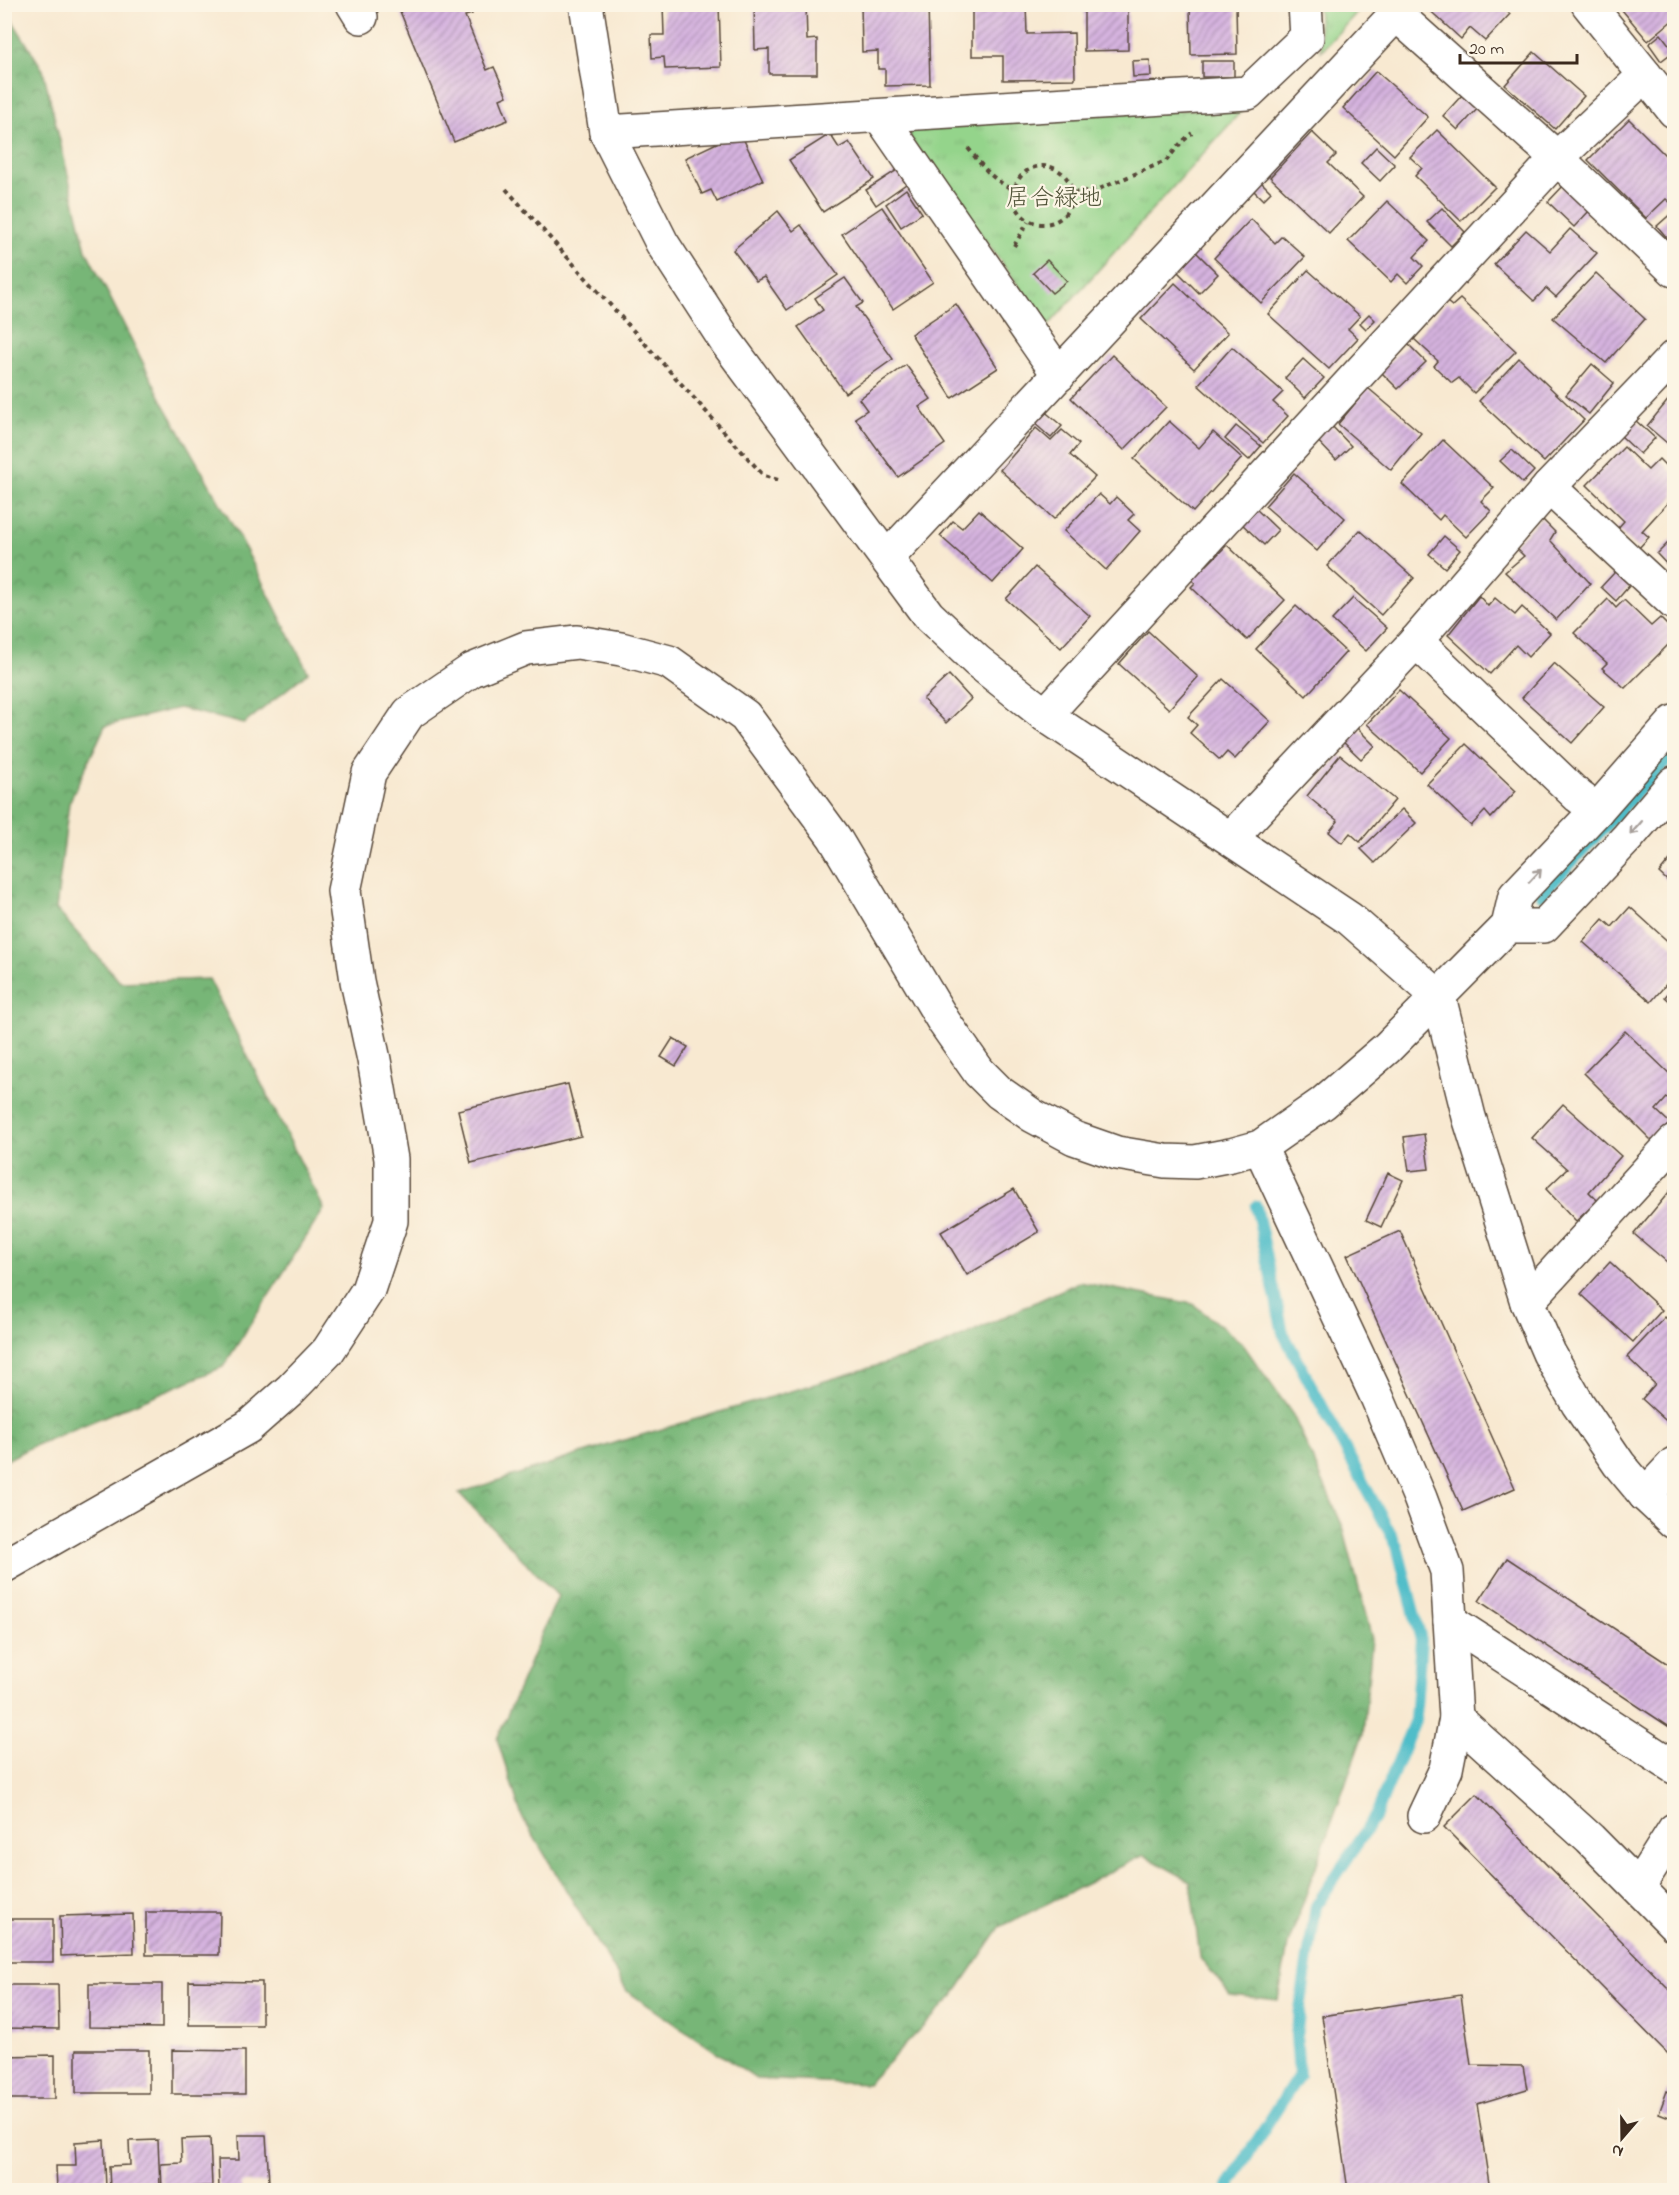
<svg xmlns="http://www.w3.org/2000/svg" width="1679" height="2195" font-family="'Indie Flower','Klee One',sans-serif">
  <style>
    .forest { fill: url(#forest-crowns); stroke: #59704a; stroke-width: 1.5 }
    .park { fill: url(#park-tufts); stroke: #687f54; stroke-width: 1.5 }
    .lines { fill: none; stroke-linecap: round; stroke-linejoin: round }
    .stream { stroke: #50bdc9; stroke-width: 12 }
    .building { fill: url(#building-hatch) }
    .street-casing { stroke: #574739; stroke-width: 36 }
    .secondary-casing { stroke: #574739; stroke-width: 36 }
    .path { stroke: #574739; stroke-width: 4; stroke-dasharray: 4.5 4.5; stroke-linecap: butt }
    .street { stroke: #fff; stroke-width: 33 }
    .secondary { stroke: #fff; stroke-width: 33 }
    .oneway { stroke: #a79f9a }
    .labels { text-anchor: middle; stroke-width: 4.5; stroke-linejoin: round; paint-order: stroke }
    .park-label { font-size: 24px; fill: #515439; stroke: #fcf5e5 }
  </style>
  <defs>
    <pattern id="forest-crowns" width="20" height="18" patternUnits="userSpaceOnUse" patternTransform="scale(1.5)"><rect width="20" height="18" fill="#77b677"/><path d="M2 6a3 3 0 1 1 6 0M12 15a3 3 0 1 1 6 0" fill="none" stroke="#639461"/></pattern>
    <pattern id="park-tufts" width="24" height="20" patternUnits="userSpaceOnUse" patternTransform="scale(1.5)"><rect width="24" height="20" fill="#94d48b"/><path d="M3 7l-1-3M5 7V3M7 7l1-3M15 17l-1-3M17 17v-4M19 17l1-3" fill="none" stroke="#80b678"/></pattern>
    <pattern id="building-hatch" width="6" height="6" patternUnits="userSpaceOnUse" patternTransform="scale(1.5)"><rect width="6" height="6" fill="#d5b3df"/><path d="M-1 1l2-2M0 6l6-6M5 7l2-2" fill="none" stroke="#ae92b4"/></pattern>
  </defs>
  <rect width="100%" height="100%" fill="#fcf5e5"/>
  <filter id="ink" filterUnits="userSpaceOnUse"><feTurbulence type="fractalNoise" baseFrequency=".0167" numOctaves="2"/><feDisplacementMap in="SourceGraphic" scale="12" xChannelSelector="R" yChannelSelector="G"/><feConvolveMatrix kernelMatrix="1 2 1 2 8 2 1 2 1" color-interpolation-filters="sRGB"/></filter>
  <filter id="wash" filterUnits="userSpaceOnUse"><feTurbulence type="fractalNoise" baseFrequency=".008" numOctaves="4" result="noise"/><feDisplacementMap in="SourceGraphic" scale="24" xChannelSelector="R" yChannelSelector="G"/><feGaussianBlur stdDeviation="1.35" result="paint"/><feColorMatrix in="noise" values="0 0 0 0 0 0 0 0 0 0 0 0 0 0 0 0 0 1.4 0 .05"/><feComposite in="paint" operator="in"/></filter>
  <g filter="url(#wash)">
    <rect width="100%" height="100%" fill="#f8e9d1"/>
    <g class="forest">
      <polygon points="5,9 43,70 86,250 164,404 242,542 308,672 244,724 179,708 105,726 69,803 56,909 120,982 209,979 324,1209 223,1367 31,1447 5,1461"/>
      <polygon points="1079,1282 1193,1304 1242,1343 1293,1415 1343,1527 1372,1639 1363,1734 1288,1945 1278,2000 1230,1995 1200,1957 1190,1881 1144,1855 1000,1927 954,1995 867,2084 756,2079 627,1991 522,1817 497,1739 558,1596 459,1493 618,1442 937,1348"/>
    </g>
    <g class="park">
      <polygon points="1318,5 1364,5 1321,51"/>
      <polygon points="1245,107 1048,326 900,124"/>
    </g>
    <g class="lines">
      <g class="stream">
        <polyline points="1541,895 1674,753"/>
        <polyline points="1231,2190 1228,2186 1299,2075 1296,2035 1316,1906 1376,1815 1415,1720 1421,1640 1397,1546 1283,1333 1256,1206"/>
      </g>
    </g>
    <g id="blocks">
      <g class="building">
        <polygon points="397,4 468,4 472,14 465,16 487,70 494,67 507,96 500,99 508,120 454,142"/>
        <polygon points="663,4 719,4 721,67 665,69 664,57 652,58 651,35 664,35"/>
        <polygon points="754,4 806,4 807,40 817,39 817,74 769,74 769,49 755,50"/>
        <polygon points="861,4 928,4 930,85 885,86 885,69 878,69 878,51 862,52"/>
        <polygon points="972,4 1026,4 1027,34 1074,33 1075,79 1003,80 1003,56 972,56"/>
        <polygon points="1084,4 1128,4 1128,50 1084,51"/>
        <polygon points="1190,4 1236,4 1237,54 1191,55"/>
        <polygon points="1423,4 1500,4 1510,14 1485,41 1470,28 1461,39"/>
        <polygon points="1617,4 1674,4 1674,19 1648,41"/>
        <polygon points="1661,34 1674,51 1661,61 1649,44"/>
        <polygon points="1534,52 1584,96 1555,129 1505,85"/>
        <polygon points="1150,60 1151,76 1133,77 1132,61"/>
        <rect x="1202" y="61" width="32" height="16"/>
        <polygon points="1376,71 1428,117 1394,155 1343,108"/>
        <polygon points="1463,94 1479,107 1458,130 1443,116"/>
        <polygon points="1629,119 1674,164 1674,202 1672,204 1666,199 1646,218 1588,160"/>
        <polygon points="1437,130 1495,187 1461,221 1415,176 1422,168 1410,157"/>
        <polygon points="740,132 763,180 717,202 711,190 702,194 685,158"/>
        <polygon points="1312,132 1336,155 1328,163 1363,197 1329,233 1270,177"/>
        <polygon points="830,134 839,148 849,142 874,179 823,212 789,160"/>
        <polygon points="1376,147 1395,165 1380,181 1361,163"/>
        <polygon points="897,170 906,184 876,205 866,190"/>
        <polygon points="1258,179 1271,192 1263,200 1250,187"/>
        <polygon points="1565,184 1591,209 1574,227 1548,202"/>
        <polygon points="906,189 922,213 901,227 886,204"/>
        <polygon points="1387,201 1429,241 1414,257 1423,266 1407,283 1398,274 1391,282 1348,241"/>
        <polygon points="882,207 933,282 893,309 842,234"/>
        <polygon points="1442,208 1465,232 1451,246 1427,222"/>
        <polygon points="778,211 793,231 801,225 838,275 787,310 764,277 756,281 733,250"/>
        <polygon points="1674,211 1674,246 1657,226"/>
        <polygon points="1251,219 1275,243 1282,236 1305,257 1261,303 1214,258"/>
        <polygon points="1570,229 1597,253 1556,297 1546,288 1534,301 1494,264 1526,230 1550,251"/>
        <polygon points="1195,251 1218,274 1199,293 1176,270"/>
        <polygon points="1047,260 1067,281 1052,293 1033,273"/>
        <polygon points="1308,270 1360,316 1348,329 1358,338 1329,369 1268,314"/>
        <polygon points="1596,273 1645,319 1606,363 1553,318"/>
        <polygon points="845,278 863,303 856,307 893,359 845,393 798,327 823,310 815,298"/>
        <polygon points="1175,283 1228,333 1194,369 1141,319"/>
        <polygon points="1460,299 1516,351 1474,393 1459,378 1452,383 1434,366 1438,361 1414,339 1447,302 1452,306"/>
        <polygon points="956,304 998,368 952,398 911,334"/>
        <polygon points="1369,314 1375,320 1366,329 1360,323"/>
        <polygon points="1408,344 1426,362 1398,389 1380,371"/>
        <polygon points="1232,347 1283,392 1273,402 1288,416 1263,443 1198,385"/>
        <polygon points="1112,355 1166,407 1124,450 1071,398"/>
        <polygon points="1519,358 1584,420 1544,462 1479,401"/>
        <polygon points="1303,359 1324,378 1305,398 1285,378"/>
        <polygon points="1592,364 1614,383 1589,414 1566,395"/>
        <polygon points="906,365 931,399 919,407 945,444 898,477 855,418 867,410 859,399"/>
        <polygon points="1368,388 1421,433 1391,470 1338,424"/>
        <polygon points="1674,393 1674,449 1647,426"/>
        <polygon points="1042,409 1062,426 1051,438 1032,421"/>
        <polygon points="1635,420 1655,438 1640,454 1620,435"/>
        <polygon points="1169,421 1199,448 1213,432 1242,458 1193,512 1134,459"/>
        <polygon points="1330,424 1351,446 1336,460 1315,438"/>
        <polygon points="1236,426 1261,446 1249,460 1225,439"/>
        <polygon points="1036,428 1051,441 1062,430 1079,444 1070,455 1095,477 1054,519 1000,470"/>
        <polygon points="1443,440 1494,488 1481,501 1491,511 1466,537 1443,515 1439,520 1402,484"/>
        <polygon points="1624,447 1648,470 1659,459 1674,474 1674,496 1642,531 1649,537 1638,549 1617,529 1624,521 1587,485"/>
        <polygon points="1512,450 1534,471 1523,483 1500,461"/>
        <polygon points="1294,473 1345,518 1317,551 1265,506"/>
        <polygon points="1099,494 1110,504 1116,497 1134,514 1128,520 1140,531 1106,570 1064,531"/>
        <polygon points="1255,508 1278,530 1264,545 1241,523"/>
        <polygon points="979,510 1023,549 993,583 940,536 953,521 962,528"/>
        <polygon points="1541,518 1555,532 1550,540 1590,583 1556,620 1505,572 1524,556 1513,545"/>
        <polygon points="1360,530 1414,578 1381,615 1327,566"/>
        <polygon points="1444,536 1460,550 1445,568 1429,554"/>
        <polygon points="1674,537 1674,572 1657,554"/>
        <polygon points="1227,545 1285,600 1247,640 1191,587 1195,583 1187,575 1201,560 1207,565"/>
        <polygon points="1035,567 1090,616 1061,648 1006,599"/>
        <polygon points="1615,572 1630,585 1616,601 1601,587"/>
        <polygon points="1479,596 1488,606 1495,598 1515,615 1522,607 1550,633 1528,657 1516,645 1490,674 1448,635"/>
        <polygon points="1353,598 1387,628 1366,651 1332,620"/>
        <polygon points="1608,599 1616,608 1624,600 1651,626 1660,618 1674,632 1674,639 1625,688 1602,668 1607,663 1574,633"/>
        <polygon points="1296,606 1346,652 1306,696 1256,649"/>
        <polygon points="1148,631 1198,677 1169,709 1119,664"/>
        <polygon points="1554,663 1604,707 1572,743 1522,698"/>
        <polygon points="949,675 971,699 946,723 923,699"/>
        <polygon points="1223,679 1270,721 1235,759 1227,752 1220,760 1190,733 1197,725 1188,717"/>
        <polygon points="1399,690 1451,738 1420,772 1367,724"/>
        <polygon points="1354,725 1375,746 1361,759 1340,739"/>
        <polygon points="1466,744 1516,791 1491,818 1485,811 1471,826 1427,784"/>
        <polygon points="1340,755 1395,800 1360,842 1350,833 1342,843 1329,832 1338,821 1307,796"/>
        <polygon points="1402,809 1416,823 1375,863 1361,849"/>
        <polygon points="1674,855 1674,887 1659,873"/>
        <polygon points="1630,907 1674,947 1674,975 1651,1002 1583,942 1603,919 1612,927"/>
        <polygon points="1674,986 1674,1005 1665,997"/>
        <polygon points="1625,1031 1674,1078 1674,1090 1656,1110 1670,1123 1652,1141 1584,1073"/>
        <polygon points="673,1038 688,1047 676,1066 661,1057"/>
        <polygon points="568,1084 581,1136 471,1163 458,1110"/>
        <polygon points="1563,1104 1621,1156 1589,1192 1598,1201 1576,1221 1546,1189 1567,1169 1532,1138"/>
        <polygon points="1424,1134 1429,1169 1409,1171 1404,1137"/>
        <polygon points="1388,1173 1403,1180 1381,1227 1366,1220"/>
        <polygon points="1674,1186 1674,1268 1634,1234"/>
        <polygon points="1014,1189 1039,1232 967,1275 941,1232"/>
        <polygon points="1400,1231 1515,1488 1463,1511 1347,1255"/>
        <polygon points="1610,1262 1662,1310 1633,1342 1581,1294"/>
        <polygon points="1665,1317 1674,1326 1674,1428 1642,1399 1655,1384 1627,1357"/>
        <polygon points="1507,1558 1674,1668 1674,1730 1479,1601"/>
        <polygon points="1477,1794 1674,1994 1674,2060 1444,1827"/>
        <polygon points="146,1912 220,1912 219,1955 146,1955"/>
        <polygon points="133,1914 134,1953 61,1956 60,1916"/>
        <rect x="5" y="1919" width="48" height="43"/>
        <polygon points="189,1981 262,1982 262,2025 189,2025"/>
        <polygon points="89,1984 162,1984 162,2028 89,2027"/>
        <polygon points="4,1985 58,1985 59,2029 4,2028"/>
        <polygon points="1461,1995 1471,2065 1523,2066 1527,2089 1477,2104 1490,2190 1348,2190 1322,2016"/>
        <rect x="76" y="2050" width="73" height="43"/>
        <polygon points="172,2050 245,2051 245,2094 172,2094"/>
        <polygon points="55,2055 55,2099 4,2099 4,2056"/>
        <polygon points="1667,2091 1674,2094 1674,2119 1659,2113"/>
        <polygon points="238,2135 266,2135 269,2182 241,2183 241,2190 219,2190 218,2160 239,2160"/>
        <polygon points="210,2138 212,2186 185,2187 185,2190 162,2190 161,2164 182,2163 181,2139"/>
        <polygon points="104,2140 106,2188 57,2190 56,2166 76,2166 75,2142"/>
        <polygon points="158,2140 160,2188 110,2190 109,2166 130,2165 129,2141"/>
      </g>
    </g>
  </g>
  <g filter="url(#ink)">
    <use href="#blocks" fill-opacity="0" stroke="#574739" stroke-width="1.5"/>
    <g class="lines">
      <g class="street-casing">
        <g id="street">
          <polyline points="353,4 361,17"/>
          <polyline points="586,4 606,132 662,243 725,340 928,615 977,661 1045,715 1350,919 1439,997 1469,1117 1527,1302 1549,1353 1578,1404 1619,1464 1645,1495 1674,1522"/>
          <polyline points="1588,4 1674,111"/>
          <polyline points="880,116 1059,375"/>
          <polyline points="606,132 1248,93 1307,37 1305,4"/>
          <polyline points="1549,487 1674,603"/>
          <polyline points="887,558 1396,14 1557,158 1674,270"/>
          <polyline points="1416,641 1578,796 1597,810"/>
          <polyline points="1045,715 1557,158 1645,75"/>
          <polyline points="1231,838 1416,641 1549,487 1674,357"/>
          <polyline points="1260,1147 1377,1397 1420,1498 1447,1571 1456,1718 1590,1839 1674,1924"/>
          <polyline points="1527,1302 1674,1142"/>
          <polyline points="1645,1495 1674,1464"/>
          <polyline points="1450,1621 1674,1767"/>
          <polyline points="1424,1816 1446,1769 1456,1718"/>
          <polyline points="1638,1887 1674,1830"/>
        </g>
      </g>
      <g class="secondary-casing">
        <g id="secondary">
          <polyline points="1508,926 1544,926 1628,837 1674,783"/>
          <polyline points="4,1566 248,1427 291,1389 328,1351 368,1290 391,1221 391,1159 374,1060 357,981 344,891 369,773 409,713 472,670 526,648 577,642 621,649 669,662 745,716 834,837 944,1022 979,1072 1000,1093 1033,1116 1074,1138 1117,1153 1165,1161 1195,1162 1231,1155 1260,1147 1323,1103 1387,1048 1508,926 1515,896 1597,810 1674,722"/>
        </g>
      </g>
      <g class="path">
        <path d="M968 148C983 167 991 179 1014 190"/>
        <circle cx="1043" cy="195" r="29"/>
        <polyline points="506,189 764,476 782,481"/>
        <polyline points="1073,193 1099,189 1166,161 1180,144 1192,133"/>
        <polyline points="1014,246 1028,222"/>
      </g>
      <use href="#street" class="street"/>
      <use href="#secondary" class="secondary"/>
    </g>
    <defs><path id="oneway-shaft" d="M-6 0H5M1.5-3L5.5 0L1.5 3" fill="none" stroke-width="1.6" stroke-linecap="round" stroke-linejoin="round" transform="scale(1.5)"/></defs>
    <g class="oneway">
      <use href="#oneway-shaft" transform="translate(1636 828) rotate(131)"/>
      <use href="#oneway-shaft" transform="translate(1535 876) rotate(-47)"/>
    </g>
  </g>
  <g class="labels">
    <g class="park-label">
      <text x="1054" y="205">居合緑地</text>
    </g>
  </g>
  <rect width="1679" height="2195" fill="none" stroke="#fcf5e5" stroke-width="24"/>
  <g transform="translate(1622 2138) rotate(200)" stroke="#fcf5e5" stroke-width="4.5" paint-order="stroke">
  <path d="M0-4.5L10 22L0 15L-10 22Z" fill="#3b2a1e"/>
  <text y="-9" font-size="16" font-weight="bold" text-anchor="middle" fill="#3b2a1e">N</text>
  </g>
  <path d="M1460 54v9h117v-9" fill="none" stroke="#3b2a1e" stroke-width="3"/>
  <text x="1469" y="54" font-size="18" fill="#3b2a1e" stroke="#fcf5e5" stroke-width="4.5" paint-order="stroke">20 m</text>
</svg>
